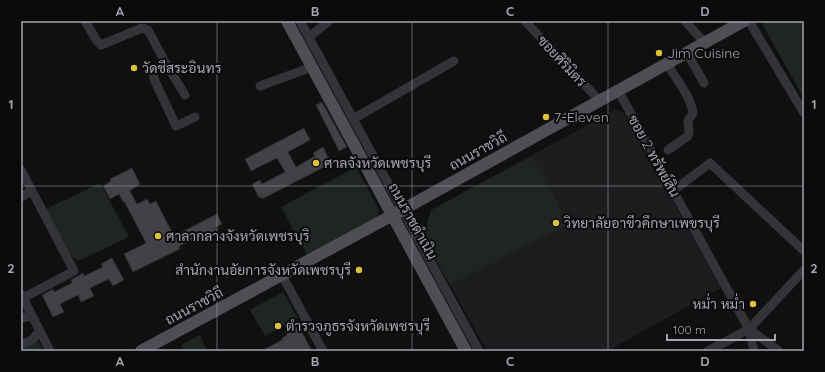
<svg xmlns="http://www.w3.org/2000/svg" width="825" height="372" font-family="Quicksand,Sarabun,sans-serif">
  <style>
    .built { fill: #1d1c1e }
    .green { fill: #1f2521 }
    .building { fill: #424246; stroke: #2b2a2d }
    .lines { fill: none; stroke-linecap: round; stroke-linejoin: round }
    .minor { stroke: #343438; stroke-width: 9 }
    .major { stroke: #4e4e54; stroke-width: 12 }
    .grid { fill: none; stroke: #a3a5b0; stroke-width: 1; stroke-opacity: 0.55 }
    .poi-dot { fill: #dac23f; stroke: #0b0b0c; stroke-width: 1.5 }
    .labels { text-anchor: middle; stroke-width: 4; stroke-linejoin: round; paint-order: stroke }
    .poi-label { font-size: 14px; fill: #a3a5b0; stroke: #0b0b0c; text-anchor: start }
    .street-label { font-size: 14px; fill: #a3a5b0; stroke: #0b0b0c }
    .neatline { fill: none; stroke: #a3a5b0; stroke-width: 1.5 }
    .grid-label { font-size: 13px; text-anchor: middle; font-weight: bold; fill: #a3a5b0 }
  </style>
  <rect width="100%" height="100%" fill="#101011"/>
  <polygon class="built" points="615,110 624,113 721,288 607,351 487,351 423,237 431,210"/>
  <g class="green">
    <polygon points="767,21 804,21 804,98 762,24"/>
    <polygon points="532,156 569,224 450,285 423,237 431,210"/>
    <polygon points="356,167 379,210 377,218 307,255 281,207"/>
    <polygon points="100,183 129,237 78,261 71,256 46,209"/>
    <polygon points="283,292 298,318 265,336 250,310"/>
    <polygon points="200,335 207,350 204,351 184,351 181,345"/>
    <polygon points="37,339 43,351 24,351 21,348"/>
  </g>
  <g class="building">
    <polygon points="322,102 347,147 339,151 316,105"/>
    <polygon points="304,128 310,140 288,152 296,167 315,156 313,153 323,147 330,161 328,162 330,164 262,199 261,197 259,198 252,184 260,180 262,184 285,172 277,158 251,171 245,159"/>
    <polygon points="132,168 140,184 130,191 137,204 147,199 150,204 156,201 174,236 217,214 222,224 215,228 217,230 197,241 196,238 179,246 180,249 133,272 124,254 146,243 124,201 123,202 119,194 110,199 103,186 111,181 110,179"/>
    <polygon points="112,258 124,280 113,286 109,279 90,288 94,296 81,302 78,295 60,304 64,312 53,317 42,295 53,289 54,292 72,283 71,280 83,273 84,276 103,267 101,264"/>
    <polygon points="298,325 312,351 261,351 282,340 282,338 287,335 285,331"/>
  </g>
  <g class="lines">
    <g class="minor">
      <polyline points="85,21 97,41 101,45 142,28 148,30 165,62 153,72 154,79 176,126 195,117"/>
      <polyline points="300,21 479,351"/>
      <polyline points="525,21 599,100"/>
      <polyline points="685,21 705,43"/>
      <polyline points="749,21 804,113"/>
      <polyline points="309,37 329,21"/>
      <polyline points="687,53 704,83"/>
      <polyline points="165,62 185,95"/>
      <path d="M667 64C675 77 691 97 693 113L688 121 689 131 688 136 668 150"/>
      <polyline points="260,86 312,67"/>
      <polyline points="618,90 749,329 754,351"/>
      <polyline points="353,119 454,61"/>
      <polyline points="21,170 74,271 23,298"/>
      <polyline points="673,191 710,163 804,251"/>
      <polyline points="21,197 32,191"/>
      <polyline points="282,275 323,351"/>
      <polyline points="21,294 50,351"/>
      <polyline points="21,318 32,316"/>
      <polyline points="749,329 779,351"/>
      <polyline points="21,344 31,341 40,331"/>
      <polyline points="708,351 749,329 804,270"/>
    </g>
    <g class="major">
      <polyline points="287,21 466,351"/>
      <polyline points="141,351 402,210 744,21"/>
    </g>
  </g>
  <path class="grid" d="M217 21V351M412 21V351M608 21V351M21 186H804"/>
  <g class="poi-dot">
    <circle cx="659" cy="53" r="4"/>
    <circle cx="134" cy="68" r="4"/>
    <circle cx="546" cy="117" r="4"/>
    <circle cx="316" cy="163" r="4"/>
    <circle cx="556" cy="223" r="4"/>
    <circle cx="158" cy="236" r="4"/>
    <circle cx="359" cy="270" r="4"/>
    <circle cx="753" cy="304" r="4"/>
    <circle cx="278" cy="326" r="4"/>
  </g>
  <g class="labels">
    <g class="poi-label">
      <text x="667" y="58">Jim Cuisine</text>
      <text x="142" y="73">วัดชีสระอินทร</text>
      <text x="554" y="122">7-Eleven</text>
      <text x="324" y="168">ศาลจังหวัดเพชรบุรี</text>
      <text x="564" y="228">วิทยาลัยอาขีวคึกษาเพขรบุรี</text>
      <text x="166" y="241">ศาลากลางจังหวัดเพชรบุริ</text>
      <text x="351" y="275" text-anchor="end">สำนักงานอัยการจังหวัดเพชรบุรี</text>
      <text x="745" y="309" text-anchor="end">หม่ำ หม่ำ</text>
      <text x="286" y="331">ตำรวจภูธรจังหวัดเพชรบุรี</text>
    </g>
    <g class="street-label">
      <text transform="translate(562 61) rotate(47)" y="5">ซอยศิริมิตร</text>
      <text transform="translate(478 151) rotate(-29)" y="5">ถนนราชวิถี</text>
      <text transform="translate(654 156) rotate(61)" y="5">ซอย 2 ทรัพย์สิน</text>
      <text transform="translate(413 221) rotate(61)" y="5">ถนนราชดำเนิน</text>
      <text transform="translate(194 306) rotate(-28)" y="5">ถนนราชวิถี</text>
    </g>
  </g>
  <rect width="825" height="372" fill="none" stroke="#0b0b0c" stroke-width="44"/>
  <path d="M667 334v6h108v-6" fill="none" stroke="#a3a5b0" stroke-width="2"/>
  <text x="673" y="334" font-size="12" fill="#a3a5b0" stroke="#0b0b0c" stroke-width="3" paint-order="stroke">100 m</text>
  <rect x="22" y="22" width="781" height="328" class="neatline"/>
  <g class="grid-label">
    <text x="120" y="16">A</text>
    <text x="315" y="16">B</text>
    <text x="510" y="16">C</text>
    <text x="705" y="16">D</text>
    <text x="11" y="109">1</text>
    <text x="814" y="109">1</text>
    <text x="11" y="273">2</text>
    <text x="814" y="273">2</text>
    <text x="120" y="366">A</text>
    <text x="315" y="366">B</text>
    <text x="510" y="366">C</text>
    <text x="705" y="366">D</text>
  </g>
</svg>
